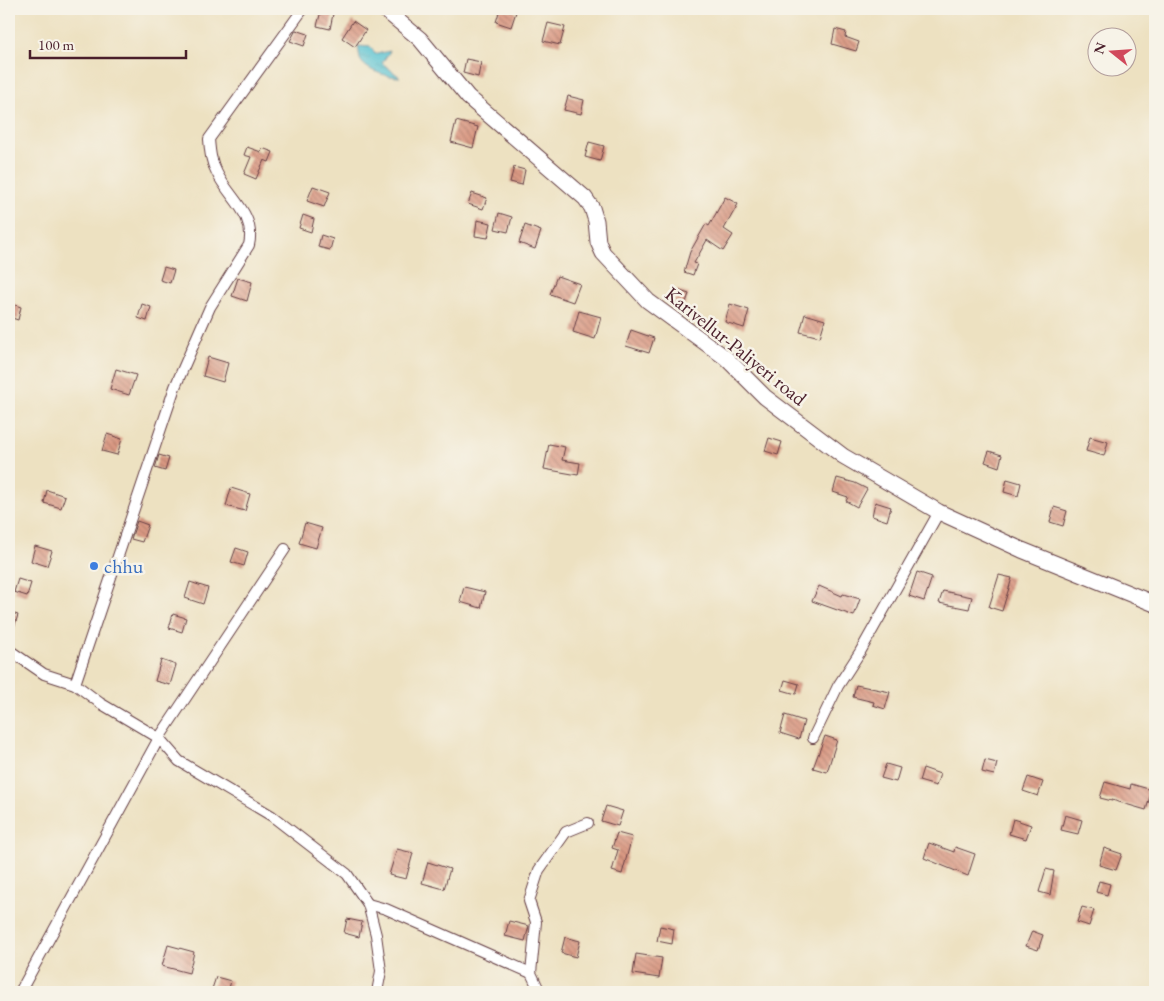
<svg xmlns="http://www.w3.org/2000/svg" width="1164" height="1001" font-family="'EB Garamond',serif">
  <style>
    .water { fill: url(#water-ripples); stroke: #51717e }
    .building { fill: url(#building-back-hatch) }
    .lines { fill: none; stroke-linecap: round; stroke-linejoin: round }
    .minor-casing { stroke: #623c42; stroke-width: 12 }
    .secondary-casing { stroke: #623c42; stroke-width: 17 }
    .minor { stroke: #fff; stroke-width: 10 }
    .secondary { stroke: #fff; stroke-width: 15 }
    .shop-dot { fill: #3f7fe0; stroke: #f7f3e8; stroke-width: 2 }
    .labels { text-anchor: middle; stroke-width: 5; stroke-linejoin: round; paint-order: stroke }
    .street-label { font-size: 20px; fill: #4a1f2b; stroke: #f7f3e8 }
    .shop-label { font-size: 20px; fill: #366cbe; stroke: #f7f3e8; text-anchor: start }
  </style>
  <defs>
    <pattern id="water-ripples" width="26" height="14" patternUnits="userSpaceOnUse" patternTransform="scale(1.25)"><rect width="26" height="14" fill="#58c3d2"/><path d="M2 4q2-2 4 0t4 0M15 11q2-2 4 0t4 0" fill="none" stroke="#4ea7b4"/></pattern>
    <pattern id="building-back-hatch" width="6" height="6" patternUnits="userSpaceOnUse" patternTransform="scale(1.25)"><rect width="6" height="6" fill="#da9983"/><path d="M-1 5l2 2M0 0l6 6M5-1l2 2" fill="none" stroke="#b37c6b"/></pattern>
  </defs>
  <rect width="100%" height="100%" fill="#f7f3e8"/>
  <filter id="ink" filterUnits="userSpaceOnUse"><feTurbulence type="fractalNoise" baseFrequency=".02" numOctaves="2"/><feDisplacementMap in="SourceGraphic" scale="10" xChannelSelector="R" yChannelSelector="G"/><feConvolveMatrix kernelMatrix="1 2 1 2 8 2 1 2 1" color-interpolation-filters="sRGB"/></filter>
  <filter id="wash" filterUnits="userSpaceOnUse"><feTurbulence type="fractalNoise" baseFrequency=".0096" numOctaves="4" result="noise"/><feDisplacementMap in="SourceGraphic" scale="20" xChannelSelector="R" yChannelSelector="G"/><feGaussianBlur stdDeviation="1.12" result="paint"/><feColorMatrix in="noise" values="0 0 0 0 0 0 0 0 0 0 0 0 0 0 0 0 0 1.4 0 .05"/><feComposite in="paint" operator="in"/></filter>
  <g filter="url(#wash)">
    <rect width="100%" height="100%" fill="#ede1c1"/>
    <path class="water" d="M358 46 371 47 375 54 390 51 382 63 400 77C388 77 365 71 360 59 359 55 359 50 358 46Z"/>
    <g id="blocks">
      <g class="building">
        <polygon points="500,9 516,12 511,27 496,22"/>
        <polygon points="321,11 333,14 330,29 317,26"/>
        <polygon points="353,21 366,30 355,47 342,38"/>
        <polygon points="548,23 565,27 560,45 543,41"/>
        <polygon points="835,29 846,32 845,37 859,42 856,51 832,44"/>
        <polygon points="296,30 308,34 304,46 290,41"/>
        <polygon points="466,59 481,62 478,77 463,73"/>
        <polygon points="568,96 584,100 581,114 564,110"/>
        <polygon points="456,121 478,127 473,148 451,142"/>
        <polygon points="589,142 604,146 600,161 585,157"/>
        <polygon points="247,147 261,152 262,148 273,152 269,162 264,160 256,179 244,174 251,157 244,155"/>
        <polygon points="514,167 525,170 522,185 510,182"/>
        <polygon points="313,186 330,192 324,207 307,201"/>
        <polygon points="472,193 487,198 483,209 468,204"/>
        <polygon points="725,197 738,204 724,229 733,235 723,251 707,240 694,263 697,264 693,275 684,272 690,252 706,224 709,226"/>
        <polygon points="499,213 512,217 508,232 495,229"/>
        <polygon points="303,215 314,219 311,232 299,228"/>
        <polygon points="477,220 491,223 488,238 475,236"/>
        <polygon points="525,225 541,231 535,249 519,243"/>
        <polygon points="321,235 333,239 330,250 318,247"/>
        <polygon points="164,267 174,270 170,283 160,280"/>
        <polygon points="557,276 580,284 573,302 550,294"/>
        <polygon points="238,278 252,282 247,301 232,296"/>
        <polygon points="677,290 689,294 685,305 674,302"/>
        <polygon points="9,303 21,307 18,320 9,317"/>
        <polygon points="142,304 151,307 147,321 138,318"/>
        <polygon points="730,304 749,310 744,328 725,322"/>
        <polygon points="579,311 601,317 595,339 573,332"/>
        <polygon points="805,314 825,320 820,337 800,332"/>
        <polygon points="631,330 654,338 649,353 626,346"/>
        <polygon points="208,357 228,363 223,382 203,376"/>
        <polygon points="116,369 136,375 129,395 110,389"/>
        <polygon points="107,434 122,439 117,455 102,451"/>
        <polygon points="1090,437 1108,442 1104,456 1086,451"/>
        <polygon points="769,438 782,442 778,455 765,451"/>
        <polygon points="549,444 565,447 562,460 580,463 578,475 544,469"/>
        <polygon points="989,451 1002,455 999,467 985,462"/>
        <polygon points="159,455 169,458 165,471 155,468"/>
        <polygon points="837,478 855,483 867,489 857,507 846,501 848,497 833,492"/>
        <polygon points="1007,479 1021,483 1018,496 1004,492"/>
        <polygon points="231,488 250,494 245,511 226,506"/>
        <polygon points="47,490 65,496 61,508 44,503"/>
        <polygon points="875,502 891,507 887,521 872,516"/>
        <polygon points="1054,507 1067,511 1063,526 1050,522"/>
        <polygon points="137,521 148,525 142,542 131,539"/>
        <polygon points="305,523 322,528 316,548 299,543"/>
        <polygon points="35,546 52,551 47,566 31,561"/>
        <polygon points="236,548 248,552 244,566 231,562"/>
        <polygon points="917,572 932,577 924,601 909,596"/>
        <polygon points="999,575 1012,578 1002,611 989,607"/>
        <polygon points="18,579 31,583 27,596 14,592"/>
        <polygon points="190,582 208,588 203,604 185,598"/>
        <polygon points="819,586 842,596 843,594 860,599 854,616 812,601"/>
        <polygon points="464,587 485,592 481,608 460,602"/>
        <polygon points="943,591 972,597 969,609 939,603"/>
        <polygon points="9,612 18,615 11,637 9,637"/>
        <polygon points="173,614 186,618 182,632 169,628"/>
        <polygon points="161,660 176,665 170,685 155,681"/>
        <polygon points="785,680 799,684 796,694 782,690"/>
        <polygon points="856,685 890,692 885,709 873,705 874,702 853,697"/>
        <polygon points="785,715 804,721 799,739 780,733"/>
        <polygon points="825,736 837,740 827,772 813,768"/>
        <polygon points="985,760 997,763 994,775 982,772"/>
        <polygon points="886,764 900,768 896,782 881,778"/>
        <polygon points="923,768 940,774 936,786 919,781"/>
        <polygon points="1028,777 1043,782 1038,796 1023,791"/>
        <polygon points="1105,782 1130,789 1131,784 1152,790 1146,810 1112,800 1112,801 1100,798"/>
        <polygon points="606,806 623,811 618,826 601,821"/>
        <polygon points="1065,815 1082,820 1078,834 1061,830"/>
        <polygon points="1013,819 1031,825 1026,839 1009,834"/>
        <polygon points="617,833 632,837 622,874 612,871 618,850 612,848"/>
        <polygon points="929,843 954,852 955,847 975,854 968,876 924,858"/>
        <polygon points="1104,848 1122,854 1116,870 1099,865"/>
        <polygon points="397,849 413,853 406,879 389,875"/>
        <polygon points="428,862 450,869 444,889 422,883"/>
        <polygon points="1046,869 1054,871 1050,895 1039,892"/>
        <polygon points="1099,881 1110,884 1107,895 1096,892"/>
        <polygon points="1082,907 1094,910 1089,926 1077,922"/>
        <polygon points="347,919 362,922 359,937 344,933"/>
        <polygon points="509,921 529,926 525,941 505,936"/>
        <polygon points="660,926 674,929 672,944 657,941"/>
        <polygon points="1032,931 1043,935 1038,950 1026,946"/>
        <polygon points="565,937 580,941 576,957 561,953"/>
        <polygon points="168,945 194,952 189,973 162,966"/>
        <polygon points="636,954 662,958 659,978 633,974"/>
        <polygon points="216,977 231,981 228,992 211,992"/>
      </g>
    </g>
  </g>
  <g filter="url(#ink)">
    <use href="#blocks" fill-opacity="0" stroke="#623c42" stroke-width="1"/>
    <g class="lines">
      <g class="minor-casing">
        <g id="minor">
          <polyline points="9,650 44,674 75,684 100,703 159,738 179,761 272,816 347,874 368,904 376,935 381,971 377,992"/>
          <path d="M75 684 175 387 210 307 249 245C256 214 229 198 217 173 211 162 210 152 209 139L303 9"/>
          <polyline points="813,738 838,686 860,652 939,512"/>
          <polyline points="368,904 386,909 531,973"/>
          <polyline points="20,992 159,738 285,549"/>
          <polyline points="540,992 531,973 536,922 529,901 539,870 566,832 588,823"/>
        </g>
      </g>
      <g class="secondary-casing">
        <polyline id="secondary" points="384,9 420,39 468,97 585,198 592,208 596,221 598,242 603,253 648,301 726,358 765,397 843,456 939,512 1022,550 1155,604"/>
      </g>
      <use href="#minor" class="minor"/>
      <use href="#secondary" class="secondary"/>
    </g>
  </g>
  <circle class="shop-dot" cx="94" cy="566" r="5"/>
  <g class="labels">
    <g class="street-label">
      <text transform="translate(736 346) rotate(39)" y="7">Karivellur-Paliyeri road</text>
    </g>
    <g class="shop-label">
      <text x="104" y="573">chhu</text>
    </g>
  </g>
  <rect width="1164" height="1001" fill="none" stroke="#f7f3e8" stroke-width="30"/>
  <g transform="translate(1112 52) rotate(287)"><circle r="24" fill="#f7f3e8" stroke="#b29e9c"/>
  <path d="M0-4L9 19L0 12L-9 19Z" fill="#d1495b"/>
  <text y="-8" font-size="14" font-weight="bold" text-anchor="middle" fill="#4a1f2b">N</text>
  </g>
  <path d="M30 50v8h156v-8" fill="none" stroke="#4a1f2b" stroke-width="2.5"/>
  <text x="38" y="50" font-size="15" fill="#4a1f2b" stroke="#f7f3e8" stroke-width="4" paint-order="stroke">100 m</text>
</svg>
